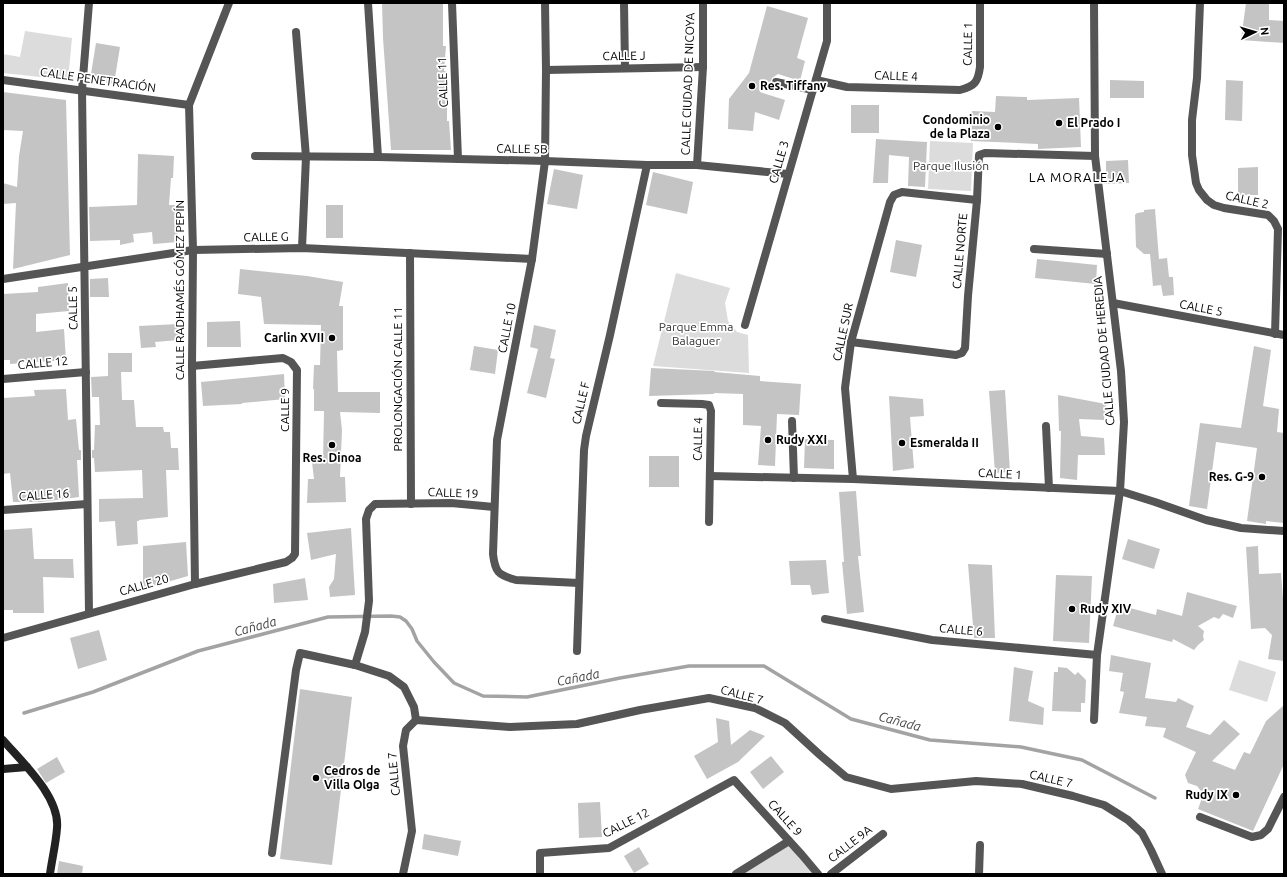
<svg xmlns="http://www.w3.org/2000/svg" width="1287" height="877" font-family="Ubuntu,sans-serif">
  <style>
    .green { fill: #dcdcdc }
    .lines { fill: none; stroke-linecap: round; stroke-linejoin: round }
    .stream { stroke: #a3a3a3; stroke-width: 3.5 }
    .building { fill: #c4c4c4 }
    .minor { stroke: #555; stroke-width: 8 }
    .secondary { stroke: #222; stroke-width: 8 }
    .poi-dot { fill: #000; stroke: #fff; stroke-width: 1.5 }
    .labels { text-anchor: middle; stroke-width: 3.5; stroke-linejoin: round; paint-order: stroke }
    .street-label { font-size: 12px; fill: #000; stroke: #fff }
    .poi-label { font-size: 12px; font-weight: bold; fill: #000; stroke: #fff; text-anchor: start }
    .park-label { font-size: 12px; fill: #333; stroke: #fff }
    .neighbourhood-label { font-size: 13px; letter-spacing: 1px; fill: #000; stroke: #fff }
    .water-label { font-size: 13px; font-style: italic; fill: #444; stroke: #fff }
  </style>
  <rect width="100%" height="100%" fill="#fff"/>
  <g class="green">
    <polygon points="25,31 72,38 68,80 3,73 3,54 20,57"/>
    <polygon points="930,141 973,143 971,191 928,189"/>
    <polygon points="676,273 730,288 725,303 728,321 737,332 748,335 749,373 653,366"/>
    <polygon points="1239,660 1276,672 1267,702 1229,690"/>
    <polygon points="789,841 816,874 736,874"/>
  </g>
  <g class="lines">
    <polyline class="stream" points="24,713 93,692 198,651 328,617 391,616 400,617 406,621 412,629 417,641 434,662 454,683 483,696 527,697 620,678 689,666 764,666 851,719 930,740 1021,747 1082,760 1155,798"/>
  </g>
  <g class="building">
    <polygon points="382,3 443,3 443,46 446,46 444,71 446,71 445,94 447,94 447,121 449,121 451,150 391,150 383,38"/>
    <polygon points="1246,3 1269,3 1269,20 1284,21 1284,43 1241,40"/>
    <polygon points="767,6 808,18 797,58 805,61 800,81 778,74 772,78 771,81 760,92 785,100 779,120 755,112 753,131 728,129 729,99 749,73"/>
    <polygon points="96,43 120,47 114,84 90,80"/>
    <polygon points="1110,80 1144,81 1144,98 1110,98"/>
    <polygon points="1226,80 1243,81 1242,121 1225,120"/>
    <polygon points="3,92 66,100 70,255 13,269 16,203 3,204 3,183 17,187 19,156 23,131 3,130"/>
    <polygon points="996,96 1027,97 1027,100 1079,98 1081,147 1038,149 1038,144 971,141 972,111 995,112"/>
    <rect x="851" y="105" width="28" height="28"/>
    <polygon points="876,139 927,142 925,187 908,186 909,157 889,155 888,183 873,183"/>
    <polygon points="138,154 174,156 173,178 171,178 169,205 176,205 178,242 153,244 152,232 133,234 134,242 120,245 120,240 90,241 89,207 137,205"/>
    <polygon points="1128,160 1129,183 1104,184 1102,172 1106,172 1106,161"/>
    <polygon points="1258,167 1258,195 1238,195 1238,168"/>
    <polygon points="554,169 583,175 577,209 547,204"/>
    <polygon points="653,172 693,182 687,214 646,205"/>
    <rect x="326" y="205" width="17" height="33"/>
    <polygon points="1155,209 1159,259 1167,258 1169,277 1173,277 1174,295 1163,296 1161,285 1153,286 1150,254 1144,254 1136,247 1135,215 1137,213 1144,212 1144,210"/>
    <polygon points="896,240 922,245 916,277 890,272"/>
    <polygon points="1037,259 1097,265 1096,284 1035,278"/>
    <polygon points="240,269 307,276 343,282 339,306 343,306 343,350 337,351 338,392 380,392 380,413 340,412 342,430 340,477 345,477 346,502 307,503 308,479 314,479 312,462 323,462 324,411 314,411 314,389 313,389 314,365 320,365 321,325 264,324 261,297 238,294"/>
    <polygon points="108,278 109,297 90,297 90,279"/>
    <polygon points="68,283 69,311 36,314 36,332 64,329 66,360 10,364 10,360 3,360 3,294 38,292 38,287"/>
    <polygon points="240,321 241,347 207,347 207,322"/>
    <polygon points="178,324 179,340 155,342 156,347 141,348 139,326"/>
    <polygon points="534,325 556,330 550,358 555,359 546,398 527,393 538,349 530,347"/>
    <polygon points="474,346 498,350 495,374 470,370"/>
    <polygon points="1254,346 1271,350 1263,406 1279,409 1277,432 1284,433 1284,523 1266,521 1266,524 1247,521 1257,448 1216,442 1207,509 1189,506 1200,423 1241,428"/>
    <polygon points="108,353 132,353 132,372 121,372 122,400 134,400 136,427 163,427 164,432 170,432 171,448 178,448 179,470 166,470 168,517 139,520 139,521 137,521 138,544 117,546 115,521 99,522 99,499 143,498 142,470 95,472 94,458 92,458 92,450 94,450 95,425 100,425 99,397 92,397 91,377 108,376"/>
    <polygon points="651,368 715,371 714,372 760,376 760,381 801,384 799,415 777,414 775,466 758,465 761,426 743,425 743,394 714,393 714,394 649,396"/>
    <polygon points="284,374 285,399 242,403 242,404 203,406 201,382"/>
    <polygon points="66,389 68,420 76,419 79,450 81,450 81,460 77,460 79,497 41,502 13,502 10,473 3,474 3,398 35,396 34,390"/>
    <polygon points="1005,390 1010,472 995,473 989,391"/>
    <polygon points="1058,395 1106,404 1104,420 1079,419 1081,436 1104,438 1105,455 1078,455 1077,480 1060,478 1061,431 1059,431"/>
    <polygon points="889,396 923,399 924,416 910,417 914,468 893,471"/>
    <polygon points="805,439 834,440 834,469 804,468"/>
    <rect x="649" y="456" width="30" height="31"/>
    <polygon points="856,491 861,556 858,556 864,612 847,614 842,562 844,562 839,492"/>
    <polygon points="32,528 34,559 73,559 74,578 43,577 44,613 13,613 13,610 3,610 3,530"/>
    <polygon points="351,528 355,595 330,597 329,587 334,579 336,554 311,560 307,533"/>
    <polygon points="1128,539 1160,549 1154,569 1122,559"/>
    <polygon points="186,542 188,576 143,589 143,546"/>
    <polygon points="1258,546 1259,574 1281,573 1284,611 1284,661 1268,659 1272,635 1265,628 1251,629 1246,547"/>
    <polygon points="826,560 829,593 812,595 810,585 791,585 789,561"/>
    <polygon points="968,564 992,565 995,638 974,638"/>
    <polygon points="1056,575 1092,576 1089,643 1053,641"/>
    <polygon points="305,578 308,600 274,603 273,584"/>
    <polygon points="1187,592 1237,606 1233,618 1223,614 1219,619 1214,617 1198,626 1204,631 1203,636 1204,640 1198,645 1194,650 1173,639 1172,642 1113,626 1119,605 1156,615 1157,609 1182,616"/>
    <polygon points="99,630 107,660 78,669 70,638"/>
    <polygon points="1111,655 1151,663 1145,698 1176,702 1178,698 1194,706 1186,727 1210,735 1224,720 1240,734 1212,761 1235,770 1244,752 1250,754 1266,721 1284,705 1284,764 1253,831 1198,809 1202,798 1201,791 1197,786 1188,783 1185,775 1196,752 1163,737 1166,728 1145,726 1147,717 1119,713 1124,692 1120,691 1123,673 1109,671"/>
    <polygon points="1014,667 1033,671 1028,701 1044,708 1043,725 1009,721"/>
    <polygon points="1058,667 1067,668 1075,675 1078,672 1086,680 1085,703 1081,703 1081,712 1052,711 1054,672 1058,672"/>
    <polygon points="300,689 352,697 332,865 280,859"/>
    <polygon points="716,718 729,721 731,745 750,730 765,736 738,762 707,779 694,756 718,742"/>
    <polygon points="771,756 784,772 763,789 750,772"/>
    <polygon points="57,757 65,772 46,783 37,769"/>
    <polygon points="600,802 602,837 579,838 578,803"/>
    <polygon points="424,834 461,841 458,856 422,849"/>
    <polygon points="639,847 649,864 634,873 624,856"/>
    <polygon points="59,861 83,866 82,874 57,874"/>
  </g>
  <g class="lines">
    <g class="minor">
      <polyline points="89,3 82,90 89,613"/>
      <polyline points="368,3 378,157"/>
      <polyline points="452,3 458,159"/>
      <path d="M545 3 546 70 545 161 532 259 497 440 493 554C495 572 498 575 516 580L579 583"/>
      <polyline points="624,3 625,68"/>
      <polyline points="1200,3 1197,78 1192,120 1192,155 1196,183 1199,190 1207,200 1214,205 1224,208 1268,215 1274,221 1278,229 1275,334"/>
      <polyline points="296,32 306,157 302,248"/>
      <polyline points="546,70 703,67"/>
      <polyline points="3,80 189,105"/>
      <path d="M816 80 847 87 960 90C975 86 978 82 980 67V3"/>
      <polyline points="776,82 813,90"/>
      <polyline points="255,156 378,157 545,161 647,165 697,165 788,174"/>
      <polyline points="697,165 703,67 703,3"/>
      <polyline points="1034,249 1107,254"/>
      <polyline points="410,253 411,504"/>
      <polyline points="3,279 193,250 302,248 532,259"/>
      <polyline points="1113,303 1284,335"/>
      <polyline points="745,325 827,41 827,3"/>
      <polyline points="851,342 956,355 962,353 965,348 968,296 977,200 979,155 985,153 1095,156"/>
      <polyline points="3,379 86,372"/>
      <polyline points="661,403 702,404 709,405 711,411 709,522"/>
      <polyline points="792,421 794,478"/>
      <polyline points="1046,426 1049,488"/>
      <polyline points="710,476 853,479 1120,491 1155,502 1206,520 1241,528 1284,531"/>
      <polyline points="853,479 845,388 851,342 890,202 894,195 902,192 977,200"/>
      <polyline points="3,510 87,504"/>
      <polyline points="195,584 192,366 193,250 189,105 229,3"/>
      <polyline points="825,619 932,640 1097,655"/>
      <polyline points="3,638 195,584 286,562 292,558 295,554 297,370 291,362 283,358 192,366"/>
      <polyline points="577,651 584,450 586,436 610,335 647,165"/>
      <polyline points="355,665 365,632 369,601 366,519 369,510 375,504 451,503 494,507"/>
      <polyline points="1094,720 1097,655 1120,491 1124,422 1121,371 1095,156 1094,3"/>
      <polyline points="1200,817 1252,837 1261,835 1268,829 1284,797"/>
      <polyline points="272,853 296,670 300,653 355,665 389,676 404,687 414,707 416,720"/>
      <polyline points="403,874 412,831 403,746 406,730 416,720 510,727 577,724 640,710 709,698 755,708 785,723 820,755 846,777 891,789 976,781 1022,784 1073,796 1104,805 1128,820 1142,833 1151,850 1162,874"/>
      <polyline points="540,874 540,853 609,848 734,780 802,855 818,874"/>
      <polyline points="736,874 789,841"/>
      <polyline points="831,874 883,834"/>
      <polyline points="979,874 980,845"/>
    </g>
    <g class="secondary">
      <path d="M3 740C22 762 60 797 57 828 56 843 52 859 50 874"/>
      <polyline points="3,769 27,767"/>
    </g>
  </g>
  <g class="poi-dot">
    <circle cx="752" cy="86" r="4"/>
    <circle cx="1059" cy="123" r="4"/>
    <circle cx="998" cy="127" r="4"/>
    <circle cx="332" cy="338" r="4"/>
    <circle cx="768" cy="440" r="4"/>
    <circle cx="902" cy="443" r="4"/>
    <circle cx="332" cy="445" r="4"/>
    <circle cx="1262" cy="477" r="4"/>
    <circle cx="1072" cy="609" r="4"/>
    <circle cx="316" cy="778" r="4"/>
    <circle cx="1236" cy="795" r="4"/>
  </g>
  <g class="labels">
    <g class="street-label">
      <text transform="translate(968 44) rotate(-89)" y="4">CALLE 1</text>
      <text transform="translate(624 56) rotate(-1)" y="4">CALLE J</text>
      <text transform="translate(896 76) rotate(2)" y="4">CALLE 4</text>
      <text transform="translate(98 80) rotate(8)" y="4">CALLE PENETRACIÓN</text>
      <text transform="translate(443 82) rotate(-92)" y="4">CALLE 11</text>
      <text transform="translate(688 84) rotate(-88)" y="4">CALLE CIUDAD DE NICOYA</text>
      <text transform="translate(522 149) rotate(1)" y="4">CALLE 5B</text>
      <text transform="translate(779 162) rotate(-74)" y="4">CALLE 3</text>
      <text transform="translate(1247 200) rotate(13)" y="4">CALLE 2</text>
      <text transform="translate(266 237) rotate(-1)" y="4">CALLE G</text>
      <text transform="translate(960 251) rotate(-85)" y="4">CALLE NORTE</text>
      <text transform="translate(180 290) rotate(-90)" y="4">CALLE RADHAMÉS GÓMEZ PEPÍN</text>
      <text transform="translate(73 308) rotate(-91)" y="4">CALLE 5</text>
      <text transform="translate(1201 308) rotate(11)" y="4">CALLE 5</text>
      <text transform="translate(507 328) rotate(-79)" y="4">CALLE 10</text>
      <text transform="translate(843 332) rotate(-78)" y="4">CALLE SUR</text>
      <text transform="translate(1104 351) rotate(-95)" y="4">CALLE CIUDAD DE HEREDIA</text>
      <text transform="translate(43 363) rotate(-5)" y="4">CALLE 12</text>
      <text transform="translate(398 379) rotate(-90)" y="4">PROLONGACIÓN CALLE 11</text>
      <text transform="translate(581 403) rotate(-77)" y="4">CALLE F</text>
      <text transform="translate(285 410) rotate(-90)" y="4">CALLE 9</text>
      <text transform="translate(698 439) rotate(-89)" y="4">CALLE 4</text>
      <text transform="translate(1000 474) rotate(3)" y="4">CALLE 1</text>
      <text transform="translate(453 493) rotate(2)" y="4">CALLE 19</text>
      <text transform="translate(44 495) rotate(-4)" y="4">CALLE 16</text>
      <text transform="translate(144 585) rotate(-16)" y="4">CALLE 20</text>
      <text transform="translate(961 630) rotate(5)" y="4">CALLE 6</text>
      <text transform="translate(742 695) rotate(15)" y="4">CALLE 7</text>
      <text transform="translate(394 774) rotate(-95)" y="4">CALLE 7</text>
      <text transform="translate(1051 779) rotate(13)" y="4">CALLE 7</text>
      <text transform="translate(785 818) rotate(48)" y="4">CALLE 9</text>
      <text transform="translate(626 823) rotate(-27)" y="4">CALLE 12</text>
      <text transform="translate(850 844) rotate(-38)" y="4">CALLE 9A</text>
    </g>
    <g class="poi-label">
      <text x="760" y="90">Res. Tiffany</text>
      <text x="990" y="124" text-anchor="end">Condominio<tspan x="990" dy="14">de la Plaza</tspan></text>
      <text x="1067" y="127">El Prado I</text>
      <text x="324" y="342" text-anchor="end">Carlin XVII</text>
      <text x="776" y="444">Rudy XXI</text>
      <text x="910" y="447">Esmeralda II</text>
      <text x="332" y="462" text-anchor="middle">Res. Dinoa</text>
      <text x="1254" y="481" text-anchor="end">Res. G-9</text>
      <text x="1080" y="613">Rudy XIV</text>
      <text x="324" y="775">Cedros de<tspan x="324" dy="14">Villa Olga</tspan></text>
      <text x="1228" y="799" text-anchor="end">Rudy IX</text>
    </g>
    <g class="park-label">
      <text x="951" y="170">Parque Ilusión</text>
      <text x="696" y="331">Parque Emma<tspan x="696" dy="14">Balaguer</tspan></text>
    </g>
    <g class="neighbourhood-label">
      <text x="1077" y="182">LA MORALEJA</text>
    </g>
    <g class="water-label">
      <text transform="translate(255 626) rotate(-15)" y="5">Cañada</text>
      <text transform="translate(578 677) rotate(-11)" y="5">Cañada</text>
      <text transform="translate(900 721) rotate(15)" y="5">Cañada</text>
    </g>
  </g>
  <rect width="1287" height="877" fill="none" stroke="#000000" stroke-width="8"/>
  <g transform="translate(1255 32) rotate(85)" stroke="#ffffff" stroke-width="3" paint-order="stroke">
  <path d="M0-3L7 15L0 10L-7 15Z" fill="#000000"/>
  <text y="-6" font-size="11" font-weight="bold" text-anchor="middle" fill="#000000">N</text>
  </g>
</svg>
